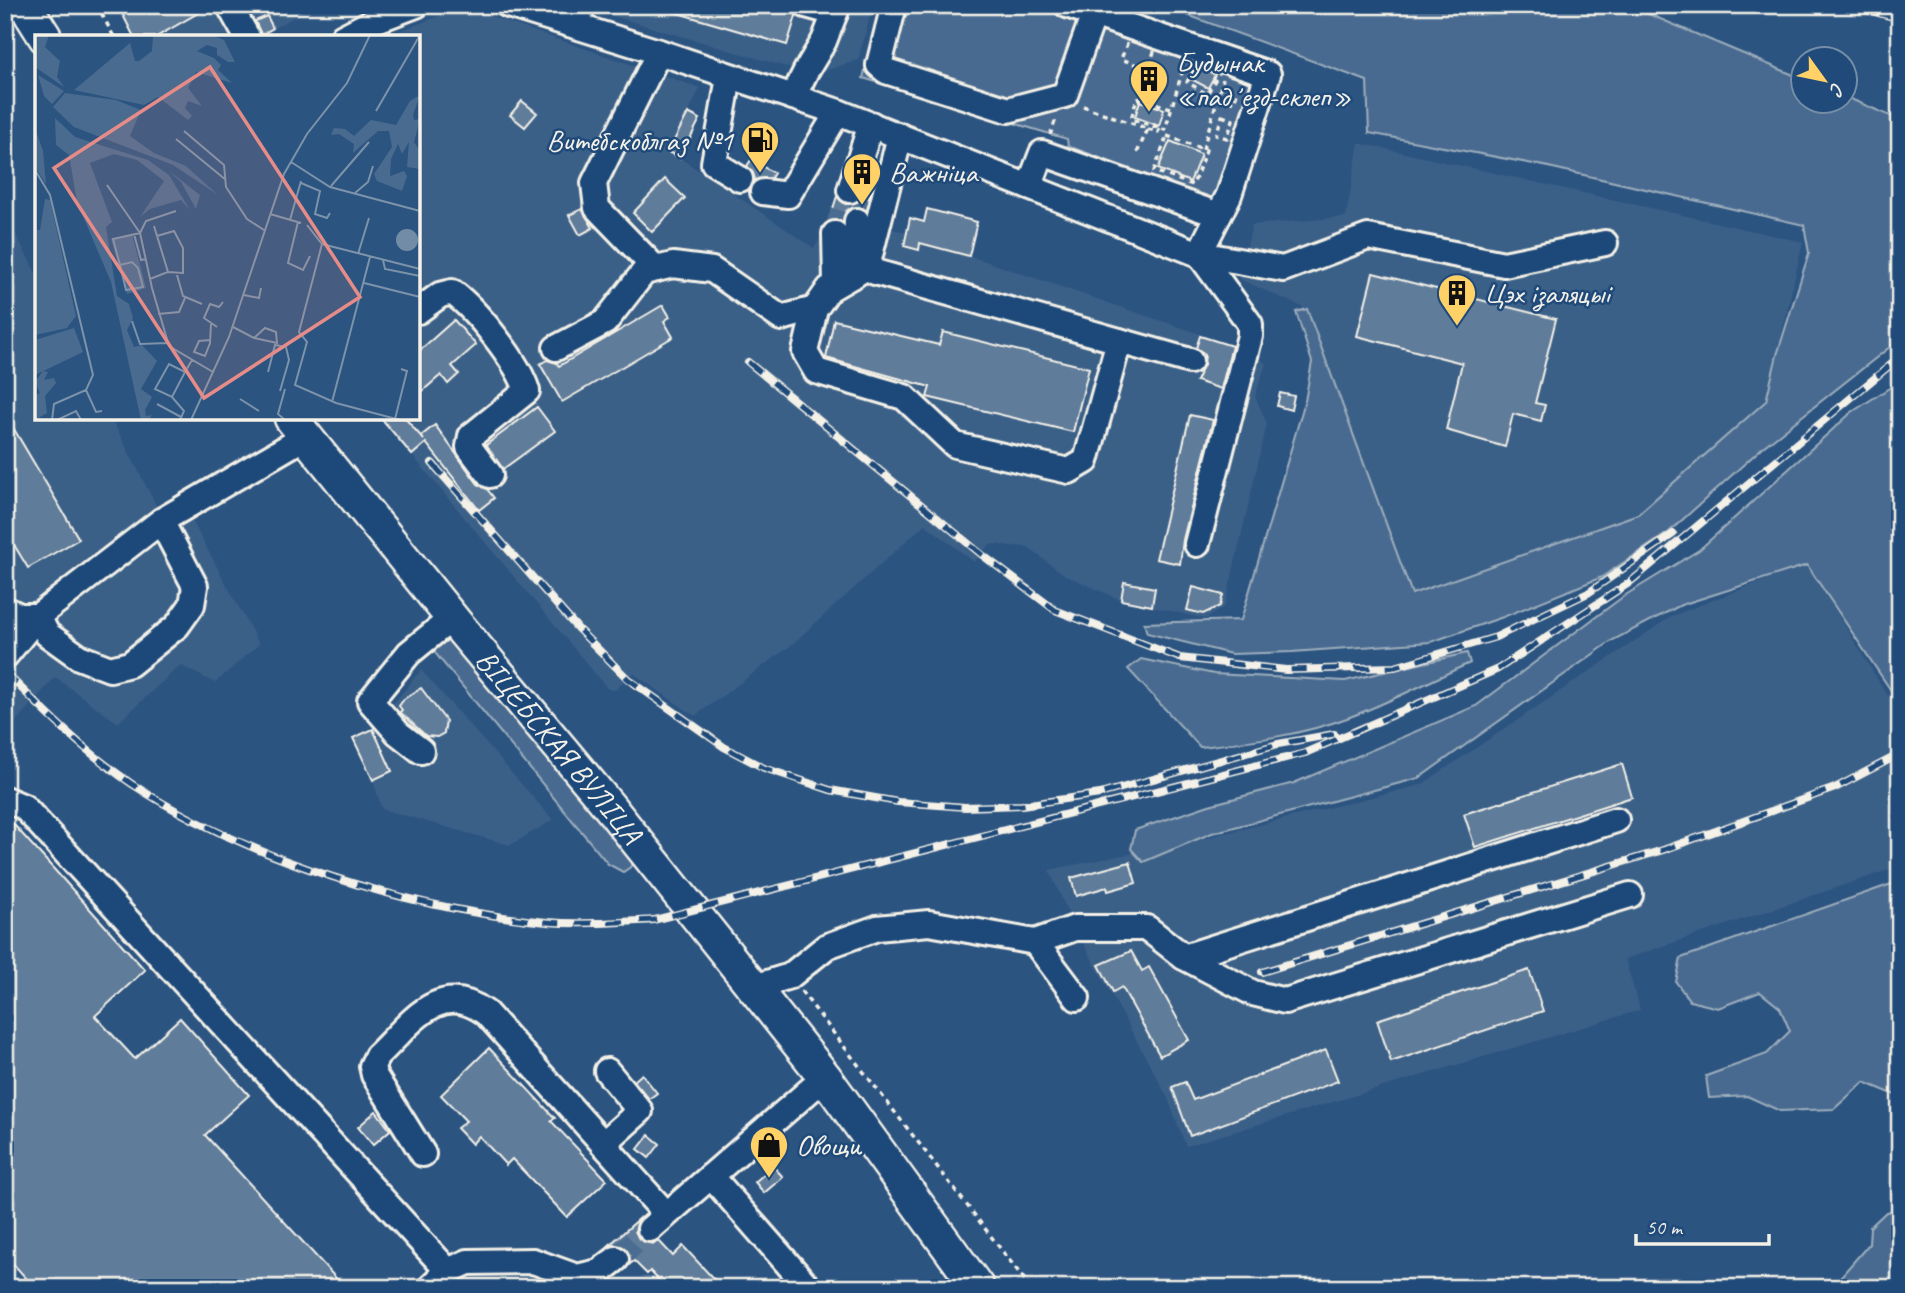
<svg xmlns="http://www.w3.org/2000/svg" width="1905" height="1293" font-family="Caveat,sans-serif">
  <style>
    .built { fill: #3b6088 }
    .green { fill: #496b90; stroke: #9eaebc; stroke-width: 2 }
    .building { fill: #5e7b9a; stroke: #f4f1e8; stroke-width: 2 }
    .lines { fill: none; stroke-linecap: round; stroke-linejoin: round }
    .minor-tunnel { stroke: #4a6c90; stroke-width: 24; stroke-dasharray: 24 12; stroke-linecap: butt }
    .minor-casing { stroke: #f4f1e8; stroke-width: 30 }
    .major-casing { stroke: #f4f1e8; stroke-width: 37 }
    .path { stroke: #f4f1e8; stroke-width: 3.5; stroke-dasharray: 5 5; stroke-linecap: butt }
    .minor { stroke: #1f4a7a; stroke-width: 24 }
    .major { stroke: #1f4a7a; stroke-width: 32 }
    .rail-casing { stroke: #f4f1e8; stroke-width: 8 }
    .rail { stroke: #1f4a7a; stroke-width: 5; stroke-dasharray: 16; stroke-linecap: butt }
    .labels { text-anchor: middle; stroke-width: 5; stroke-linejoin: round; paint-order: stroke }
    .poi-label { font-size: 30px; fill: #f4f1e8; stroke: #1f4a7a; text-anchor: start }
    .street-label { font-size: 30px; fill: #f4f1e8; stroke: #1f4a7a }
    .inset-road { fill: none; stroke: #7c93aa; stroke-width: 2 }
    .view { fill: #e58c88; fill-opacity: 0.15; stroke: #e58c88; stroke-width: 3.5 }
    .inset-edge { fill: none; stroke: #f4f1e8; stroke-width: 3.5 }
  </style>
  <rect width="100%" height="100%" fill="#2c5481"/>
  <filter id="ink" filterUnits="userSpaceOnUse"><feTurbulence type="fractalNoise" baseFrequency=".0143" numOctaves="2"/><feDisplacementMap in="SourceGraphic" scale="14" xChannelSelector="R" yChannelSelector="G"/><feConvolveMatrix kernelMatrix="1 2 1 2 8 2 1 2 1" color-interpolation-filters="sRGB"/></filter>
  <g filter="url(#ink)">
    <g class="built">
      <polygon points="118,5 316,5 257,37 134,37"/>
      <polygon points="576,5 873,5 858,60 819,73 797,70"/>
      <polygon points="463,7 700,88 686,118 697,124 680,158 814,248 825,231 839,187 862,177 879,183 867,224 906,232 910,218 918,221 923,226 927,209 977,222 970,256 1253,352 1266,364 1255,396 1267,424 1225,606 1206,619 1121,600 1065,575 1027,547 990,544 974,562 925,524 789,647 695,716 633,673 615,690 608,689 381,418 418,418 418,37 384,37"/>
      <polygon points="1359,143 1803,242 1766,401 1638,514 1412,594 1307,309 1239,279 1252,225 1346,217"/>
      <polygon points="5,214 37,275 37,418 111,418 159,511 180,499 259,644 215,683 180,665 118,723 55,677 10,728 5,724"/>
      <polygon points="1807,564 1900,716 1900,866 1625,959 1640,1010 1186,1146 1167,1096 1075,928 1049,870 1194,841 1421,785 1672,616"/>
      <polygon points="421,670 553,820 510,845 382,809 373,780 353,738 373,729 371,721 388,710"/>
    </g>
    <g class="green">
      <polygon points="882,5 1108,5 1276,62 1229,206 1068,146 1067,139 863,78"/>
      <polygon points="1160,5 1627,5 1803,79 1804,102 1846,102 1846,97 1900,120 1900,339 1763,447 1669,532 1602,577 1503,617 1431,642 1292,652 1231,654 1147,633 1144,623 1241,620 1305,401 1312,362 1296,312 1307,309 1412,594 1638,514 1766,401 1777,355 1809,253 1804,225 1544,166 1369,133 1367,81"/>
      <polygon points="1900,381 1900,704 1807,565 1681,605 1613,640 1419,778 1212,833 1143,862 1131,849 1135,830 1209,805 1294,783 1476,706 1624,596 1699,550 1852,412"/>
      <polygon points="445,638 464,650 633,853 632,866 623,872 608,864 431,648"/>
      <path d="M1467 653 1470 663C1429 681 1389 703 1347 718 1299 736 1251 741 1200 747L1128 669 1141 659 1214 674 1345 681Z"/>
      <polygon points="1900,881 1900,1097 1864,1082 1834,1109 1780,1111 1747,1096 1709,1098 1706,1076 1767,1054 1790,1031 1780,1008 1760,992 1718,1008 1690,1001 1676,982 1681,958"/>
      <polygon points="1900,1210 1900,1288 1825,1288 1837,1281 1869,1244 1870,1227 1886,1212"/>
    </g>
    <g class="building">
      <polygon points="118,5 212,5 156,37 134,37"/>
      <polygon points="665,5 792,5 796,16 787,45 664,9"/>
      <polygon points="267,16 273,28 261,35 255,21"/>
      <polygon points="1199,66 1215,75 1208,88 1191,79"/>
      <polygon points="522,101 537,113 525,127 510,115"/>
      <polygon points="1140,101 1164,109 1159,126 1135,117"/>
      <polygon points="688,113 700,119 680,158 668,152"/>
      <polygon points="1170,141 1201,154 1190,182 1158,169"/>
      <polygon points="751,160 774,173 771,178 755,180 753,173 747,166"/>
      <polygon points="665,179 685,198 652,232 633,213"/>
      <polygon points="869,180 873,181 866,210 858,206 851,207 844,213 842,221 829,221 837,196 845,204 854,204 864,195"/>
      <polygon points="582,209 593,228 580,235 569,215"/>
      <polygon points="927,209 977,222 969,256 920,243 919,250 904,246 910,218 924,222"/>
      <polygon points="1373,273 1556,319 1535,403 1545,405 1541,421 1513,414 1505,447 1446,430 1462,363 1357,336"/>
      <polygon points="663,305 670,317 664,321 673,337 562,402 540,364 547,360 557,363 559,366"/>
      <polygon points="454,320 476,345 452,366 459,374 448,384 441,375 418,395 418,352"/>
      <polygon points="834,320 939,345 943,332 1089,368 1073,432 927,397 930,387 826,358"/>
      <polygon points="1200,336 1232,346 1221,389 1196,381 1204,364 1205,354 1196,348"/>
      <polygon points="1280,393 1294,396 1291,410 1277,406"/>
      <polygon points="537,407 555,431 503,469 486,445"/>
      <polygon points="5,414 79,539 28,568 5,530"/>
      <polygon points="1190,415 1213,420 1183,540 1180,564 1156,559"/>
      <polygon points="381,418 405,418 424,440 421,436 435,425 478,484 487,489 494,498 479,510 426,443 412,455"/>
      <polygon points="1124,582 1155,588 1152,606 1121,600"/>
      <polygon points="1193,587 1223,595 1220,606 1203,614 1187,610"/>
      <polygon points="421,688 446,721 444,733 437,737 426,736 400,712 402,710 399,706 404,699"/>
      <polygon points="373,729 392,771 373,780 353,738"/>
      <polygon points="1622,764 1632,797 1475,847 1464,814"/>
      <polygon points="5,815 145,970 95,1016 135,1059 180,1018 249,1095 205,1135 345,1288 35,1288 5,1255"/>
      <polygon points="1130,862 1136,883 1108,891 1107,887 1076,896 1071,878"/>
      <polygon points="1131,951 1142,971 1149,967 1189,1040 1160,1056 1122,987 1113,992 1099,965"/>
      <polygon points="1529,970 1543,1011 1391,1062 1377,1020"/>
      <polygon points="489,1048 555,1118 551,1121 607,1180 567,1217 512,1159 506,1165 479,1136 472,1144 457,1128 466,1121 441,1095"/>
      <polygon points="1326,1050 1338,1081 1190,1136 1172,1087 1185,1082 1193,1100"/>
      <polygon points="642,1074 657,1093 649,1099 634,1081"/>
      <polygon points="376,1111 390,1130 373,1145 358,1127"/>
      <polygon points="649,1135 660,1144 649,1158 638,1149"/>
      <polygon points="773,1166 783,1177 764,1193 755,1182"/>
      <polygon points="639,1219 635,1231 639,1239 652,1244 659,1241 673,1256 683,1246 722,1288 666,1288 650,1271 647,1274 634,1261 630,1264 631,1256 622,1246 615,1244 607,1247"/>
    </g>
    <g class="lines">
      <g class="minor-tunnel">
        <polyline points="857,221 871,180"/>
        <polyline points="835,234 850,190"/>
        <polyline points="616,1259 650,1229"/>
      </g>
      <g class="minor-casing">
        <g id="minor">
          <polyline points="229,5 247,37"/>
          <polyline points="508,5 659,52 838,112 1199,254 1250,324 1250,336 1197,544"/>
          <polyline points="806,5 835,13"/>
          <polyline points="894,5 879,65 886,71 1008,110 1065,95 1094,14"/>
          <polyline points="1067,5 1268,74 1229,195 1199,254 1283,269 1368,237 1504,264 1605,243"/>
          <polyline points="578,27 581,5"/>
          <polyline points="343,37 374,21 416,5"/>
          <polyline points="729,77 714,163 740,179"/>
          <polyline points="793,97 806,71 824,41 838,5"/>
          <polyline points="900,136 867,267 875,272 1190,361"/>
          <polyline points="1029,187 1042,153 1219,215"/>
          <polyline points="850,190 871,124"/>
          <polyline points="763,192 788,195 838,112"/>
          <polyline points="835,234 836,284"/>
          <polyline points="867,267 829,289 815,309 805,352 816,371 904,397 955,445 1069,471 1086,461 1119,341"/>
          <polyline points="656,269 597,208 594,183 659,52"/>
          <polyline points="854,275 857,221"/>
          <path d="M418 311 440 295 452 292C476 309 519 363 527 391L471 436 469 447 490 475"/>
          <polyline points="556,348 605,322 644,272 673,265 712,270 781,318 815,309"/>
          <polyline points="161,521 195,586 192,605 177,626 130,664 110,669 79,657 47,634 38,616 161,521 305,437"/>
          <polyline points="5,609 20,616 38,616 5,656"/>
          <polyline points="421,751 398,733 370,701 409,653 452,618"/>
          <polyline points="5,799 24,807 448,1271"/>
          <polyline points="1035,942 1077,998"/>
          <polyline points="1184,957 1616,820"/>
          <polyline points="754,987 790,976 827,946 877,928 929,923 1035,942 1075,928 1147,928 1184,957 1253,993 1285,1001 1630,895"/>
          <polyline points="603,1144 640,1111 607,1071"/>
          <path d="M423 1154 374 1075 372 1066 377 1056C410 1025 438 978 486 1013L666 1214"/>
          <polyline points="711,1176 809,1288"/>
          <polyline points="650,1229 825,1077"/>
          <polyline points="430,1288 448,1271 468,1262 533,1261 577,1277 599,1272 616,1259"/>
        </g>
      </g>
      <g class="major-casing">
        <g id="major">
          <polyline points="25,5 45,37"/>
          <path id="s1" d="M291 418 456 623 608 805 825 1077 978 1288"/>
        </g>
      </g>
      <g class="path">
        <polyline points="97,5 114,37"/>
        <polygon points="1129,39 1155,49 1148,69 1121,59"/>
        <polygon points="1199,61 1219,73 1207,94 1187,82"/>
        <polygon points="1228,90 1237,93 1234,102 1225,99"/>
        <polyline points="1083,106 1148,129 1136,155"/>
        <polyline points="1171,108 1137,98 1131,119 1165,130 1183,69"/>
        <polygon points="1222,116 1233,120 1227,138 1216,135"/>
        <polyline points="1148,129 1158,132 1160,128"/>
        <polyline points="1050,135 1056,119"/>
        <polygon points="1167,136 1206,150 1193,185 1154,171"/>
        <polyline points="1203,149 1223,79"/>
        <polyline points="801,991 1031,1288"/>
      </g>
      <use href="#minor" class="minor"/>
      <use href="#major" class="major"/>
      <g class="rail-casing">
        <g id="rail">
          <polyline points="1849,5 1900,19"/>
          <polyline points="748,362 981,554 1055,610 1180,658 1286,670 1395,667 1496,637 1588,593 1673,534"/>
          <polyline points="432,463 578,629 628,679 724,747 764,768 830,790 898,802 965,807 1022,805 1100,794 1278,744 1334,734"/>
          <path d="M5 672C45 712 85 752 132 784 246 859 412 910 547 922 583 925 618 922 654 920L1305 753 1498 669 1629 583 1900 357"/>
          <polyline points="1262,972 1663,850 1835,788 1900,754"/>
        </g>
      </g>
      <use href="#rail" class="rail"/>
    </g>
  </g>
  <defs>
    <g id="building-pin" transform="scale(2.0125)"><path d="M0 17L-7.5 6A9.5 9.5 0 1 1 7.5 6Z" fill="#ffd166" stroke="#1f4a7a"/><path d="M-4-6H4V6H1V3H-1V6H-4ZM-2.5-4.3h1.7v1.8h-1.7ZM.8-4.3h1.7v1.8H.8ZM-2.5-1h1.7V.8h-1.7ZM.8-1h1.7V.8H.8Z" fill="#111"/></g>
    <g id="fuel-pin" transform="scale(2.0125)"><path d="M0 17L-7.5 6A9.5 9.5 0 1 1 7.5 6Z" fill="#ffd166" stroke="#1f4a7a"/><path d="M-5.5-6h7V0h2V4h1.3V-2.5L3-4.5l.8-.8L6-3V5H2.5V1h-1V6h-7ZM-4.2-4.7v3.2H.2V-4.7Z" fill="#111"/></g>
    <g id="shop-pin" transform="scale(2.0125)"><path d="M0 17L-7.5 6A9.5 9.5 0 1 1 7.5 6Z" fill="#ffd166" stroke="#1f4a7a"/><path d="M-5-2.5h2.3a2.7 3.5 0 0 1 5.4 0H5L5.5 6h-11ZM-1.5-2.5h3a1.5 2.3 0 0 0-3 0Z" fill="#111"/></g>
  </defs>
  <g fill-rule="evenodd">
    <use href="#building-pin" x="1149" y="79"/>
    <use href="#fuel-pin" x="760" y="140"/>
    <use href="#building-pin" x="862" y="172"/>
    <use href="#building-pin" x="1457" y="293"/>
    <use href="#shop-pin" x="769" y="1145"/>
  </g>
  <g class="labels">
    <g class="poi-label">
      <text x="1176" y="72">Будынак<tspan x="1176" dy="34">«падʼезд-склеп»</tspan></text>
      <text x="733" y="150" text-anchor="end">Витебскоблгаз №1</text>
      <text x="889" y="182">Важніца</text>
      <text x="1484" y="303">Цэх ізаляцыі</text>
      <text x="796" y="1155">Овощи</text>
    </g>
    <g class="street-label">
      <text dy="10" stroke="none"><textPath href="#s1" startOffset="424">ВІЦЕБСКАЯ ВУЛІЦА</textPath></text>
    </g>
  </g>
  <g transform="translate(35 35)">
    <rect width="385" height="385" fill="#2c5481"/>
    <path d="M0 0H14L10 12 25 26 22 42 29 52 0 32ZM118 0H177L189 5 200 27H193L182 20V13L172 10 162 16 179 23 186 30 183 35 197 48 161 37 153 53 167 71 153 66 150 73 157 81 153 85 123 62 109 70 39 55 95 8 100 26H104L117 16ZM3 40 29 56 17 69 9 61ZM30 58 81 65 106 75 95 101 119 118 151 131 183 160 138 130 39 92 18 72ZM385 60 378 80 379 85 385 84 379 107 385 116V134L372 132 374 107 367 119 363 109 356 124 355 141 369 136 372 141 367 156 342 146 339 139 357 112 354 96H343L318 118 319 109 304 99 296 100 299 93 310 94 319 101 336 85 361 90 375 66ZM20 83 40 102 113 125 134 140 155 175 146 165 115 174 105 182 129 146 102 125 79 119 55 128 77 187 71 192 82 261 94 269 98 283 92 295 99 312 107 310 122 326 106 354 117 362 110 375 111 381 117 380 114 385H106L76 247 42 167 34 120 21 110ZM0 93 8 116 11 149 0 132ZM133 135 165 160 161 174 146 147ZM10 164 15 165 41 281 32 293 0 300V195H5ZM97 199 111 253 92 259 76 204ZM39 293 48 317 0 340V305ZM8 336 13 337 9 345 19 343 21 348 10 361 12 378 0 385V360L5 358 0 347Z" fill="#496b90"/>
    <path d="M361 205a11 11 0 1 1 22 0a11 11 0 1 1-22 0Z" fill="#738ca6"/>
    <path class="inset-road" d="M341 76 385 0M149 96 189 130 191 152 212 184 229 195M141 104 191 145M256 127 295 152 385 176M0 135 15 160 58 340 51 355 19 369 17 385M266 148 285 156 280 179 292 183 295 178M72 150 105 198 78 204 85 230 91 255 108 252 103 233 97 227 85 230M296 151 334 107M320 158 333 147 338 131M141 176 111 186 105 198 117 253 134 311 178 337M235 179 266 188M255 185 266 146M263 187 253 228 268 235 275 221M272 190 287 209 385 234M99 199 106 225 111 224M122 201 139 196 148 213V238L133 237M287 209 264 297 272 307 260 350 301 368 365 385M323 219 334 183M348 225 350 234 385 241M142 240 148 261 167 269M115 244 133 237 119 191M329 248 385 262M209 260 224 263 226 253M123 279 144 277 150 263M97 286 105 309 133 308M182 292 169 283 175 269 184 272 188 267M198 292 219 303 242 308 241 297 230 293 219 303M175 305 164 306 159 317 170 321 175 308 176 289M150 337 134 329 120 354 137 362 150 337 157 325M233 337 240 310 251 312 254 325 245 356M51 355 61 377 67 376M137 362 149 376 145 385M205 364 224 376M297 367 335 222M122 369 146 382M360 384 372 336 366 334M22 385 41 376 46 385M156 385 194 302 249 139 272 99 312 48 335 0M250 385 243 379 250 354"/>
    <path class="view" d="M175 32 325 262 169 363 19 133Z"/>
    <rect width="385" height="385" class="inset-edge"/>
  </g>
  <rect width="1905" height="1293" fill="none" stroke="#1f4a7a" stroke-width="28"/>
  <rect x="14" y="14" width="1877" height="1265" fill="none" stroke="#f4f1e8" stroke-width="2.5" filter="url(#ink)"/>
  <g transform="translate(1824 80) rotate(123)"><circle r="33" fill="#1f4a7a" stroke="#748da6" stroke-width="2"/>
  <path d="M0-5L12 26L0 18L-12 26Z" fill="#ffd166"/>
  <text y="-10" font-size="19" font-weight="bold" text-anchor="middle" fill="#f4f1e8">С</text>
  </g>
  <path d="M1636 1234v10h133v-10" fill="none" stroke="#f4f1e8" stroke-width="3.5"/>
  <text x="1646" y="1234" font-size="21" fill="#f4f1e8" stroke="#1f4a7a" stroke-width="5" paint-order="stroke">50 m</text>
</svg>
